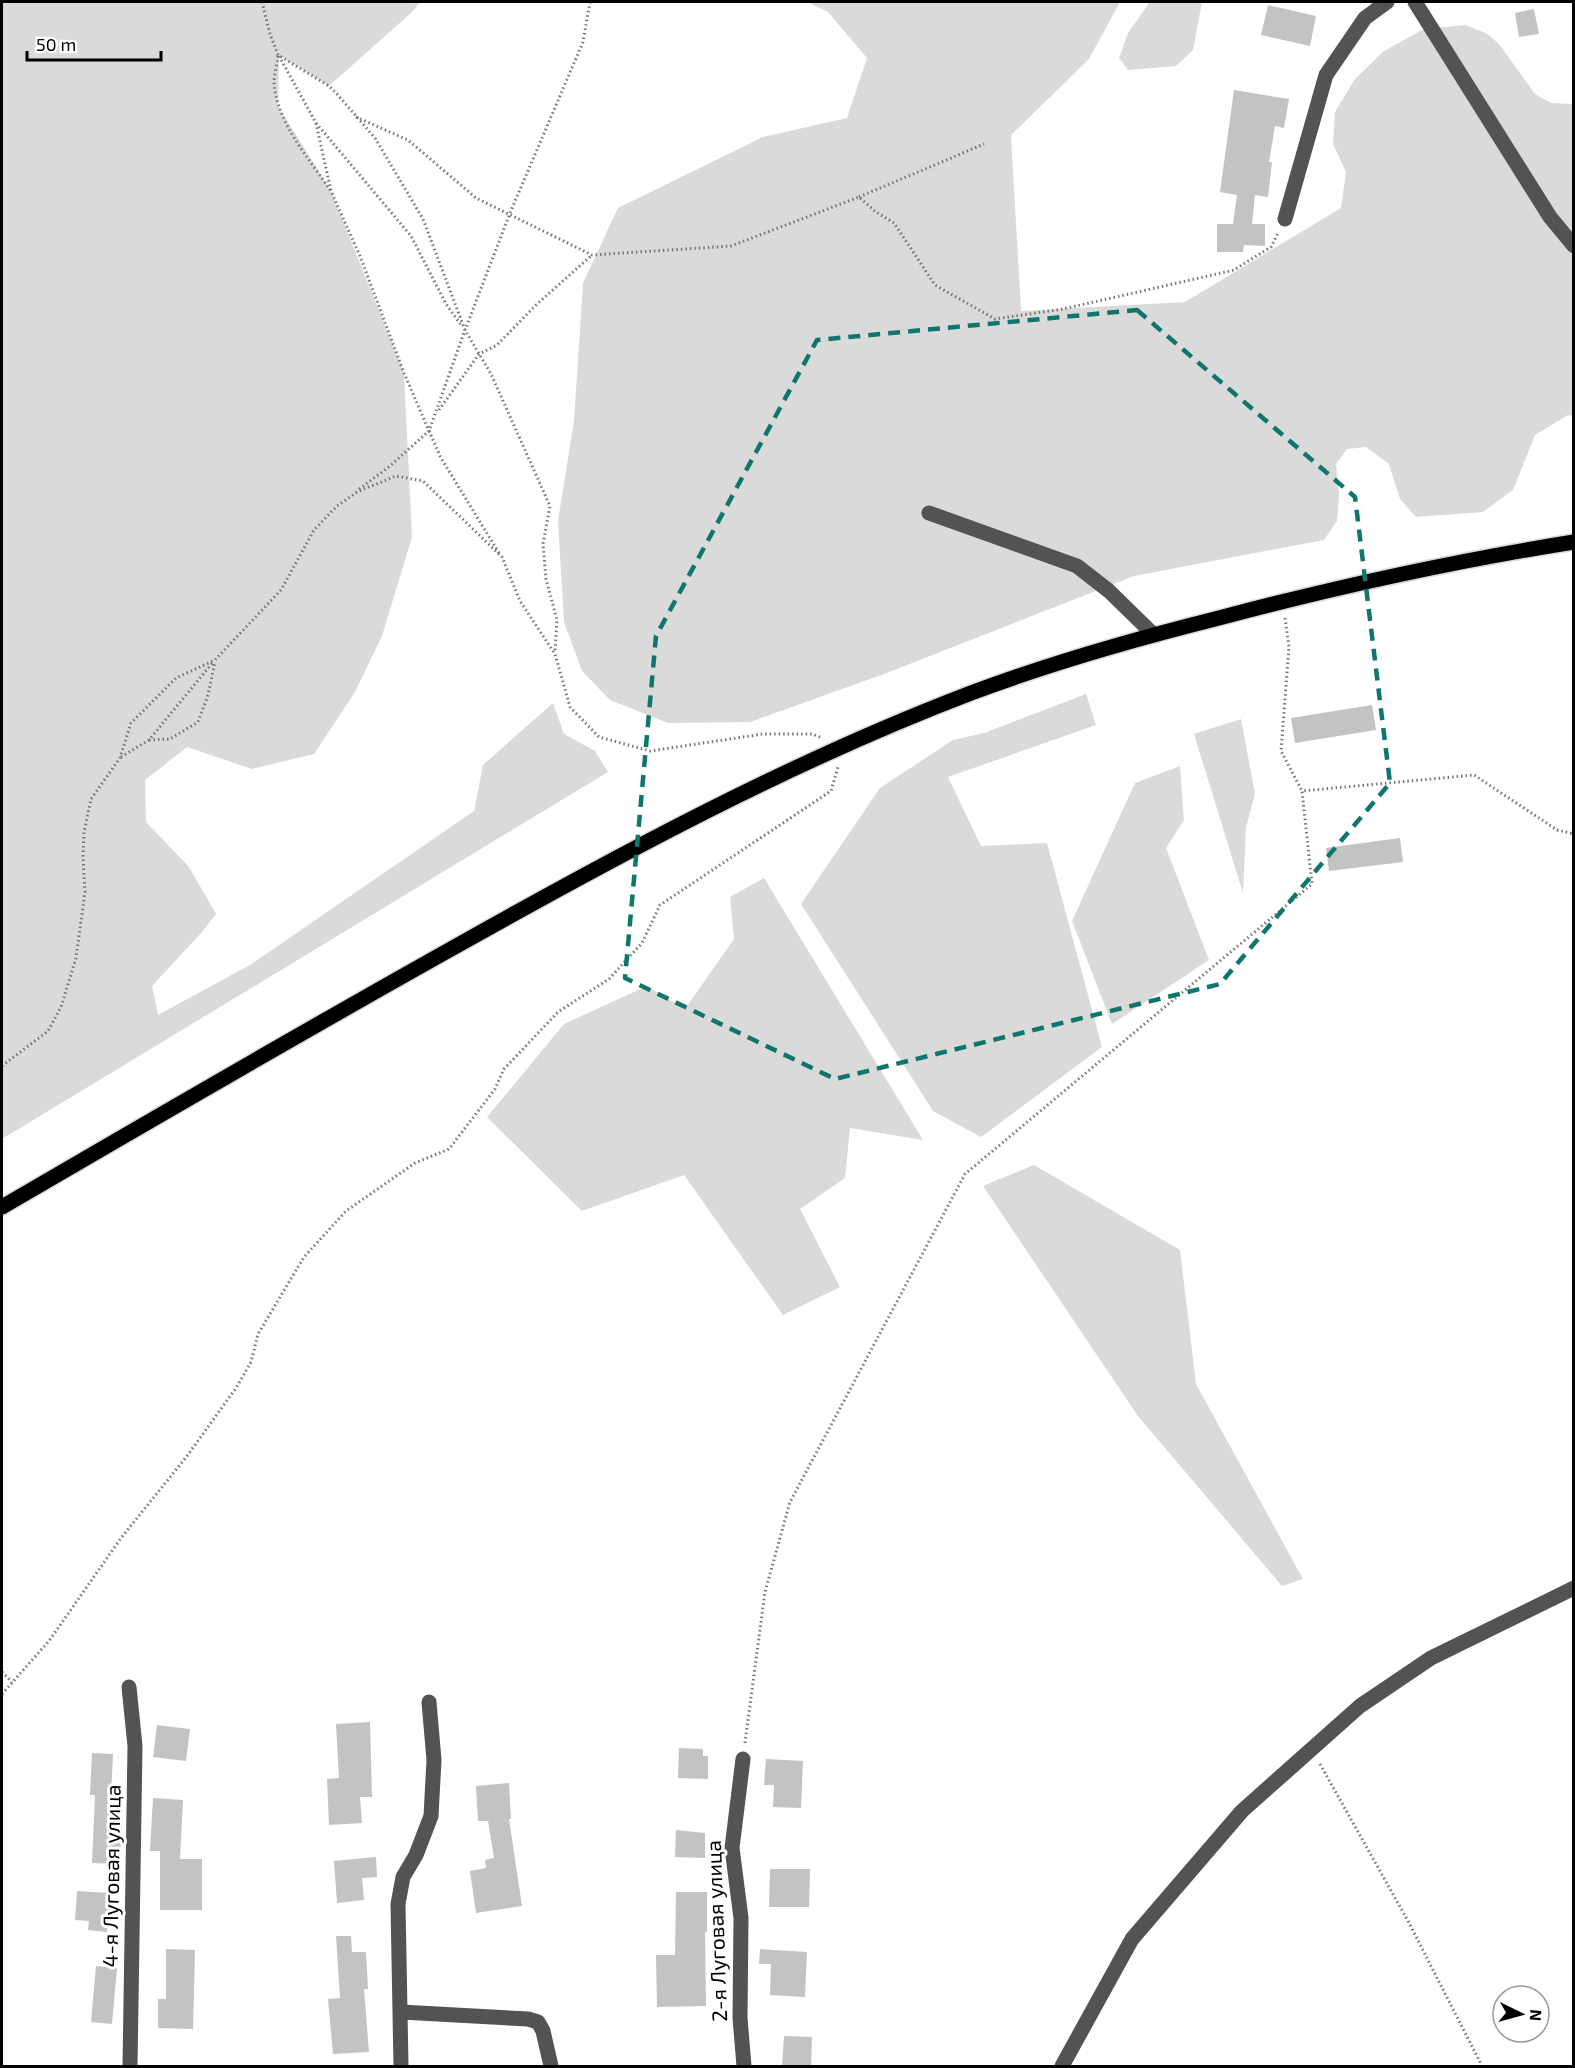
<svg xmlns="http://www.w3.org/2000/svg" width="1575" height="2068" font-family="'Exo 2',sans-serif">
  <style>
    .green { fill: #dadada }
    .building { fill: #c3c3c3 }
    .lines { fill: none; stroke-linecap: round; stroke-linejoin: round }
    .major-casing { stroke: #dbdbdb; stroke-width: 18 }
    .path { stroke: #757575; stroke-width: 3; stroke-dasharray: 1.5 3; stroke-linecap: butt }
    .minor { stroke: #535353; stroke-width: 15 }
    .major { stroke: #000; stroke-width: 15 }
    .marked { fill: none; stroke: #0f766e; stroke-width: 4.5; stroke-dasharray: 12 8; stroke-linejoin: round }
    .labels { text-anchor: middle; stroke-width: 6; stroke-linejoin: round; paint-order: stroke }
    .street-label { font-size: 21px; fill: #000; stroke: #fff }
  </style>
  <rect width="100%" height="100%" fill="#fff"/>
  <g class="green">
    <polygon points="2,2 420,2 412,12 329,86 279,55 278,106 331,191 404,373 412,537 382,636 355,692 314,754 252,769 187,747 145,780 146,822 189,867 216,914 202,932 152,986 158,1015 250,965 474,811 483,765 553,703 564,734 595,751 608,772 2,1139"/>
    <polygon points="807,2 1120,2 1089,59 1011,135 1021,311 1185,302 1341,208 1346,172 1333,144 1335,112 1355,79 1384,51 1424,29 1465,25 1486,33 1499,44 1535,94 1551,103 1573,104 1573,416 1568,415 1535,435 1513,490 1483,512 1416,517 1400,499 1389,464 1366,447 1347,449 1336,464 1339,494 1337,521 1324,540 1134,576 884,674 750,722 668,723 610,700 582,671 564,622 558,521 574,421 583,283 618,208 763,137 847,118 867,58 828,12"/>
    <polygon points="1150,2 1202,2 1193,50 1176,66 1128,70 1119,58 1128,33"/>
    <polygon points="1086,694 1096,725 948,777 981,846 1047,843 1102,1047 981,1137 933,1111 801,904 880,788 953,740 984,733"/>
    <polygon points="1241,719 1255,794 1246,827 1243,893 1194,734"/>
    <polygon points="1180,766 1184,820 1166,848 1209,960 1112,1024 1072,921 1135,783"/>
    <polygon points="764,878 923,1140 850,1128 845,1178 800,1209 840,1287 783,1315 684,1175 582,1211 487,1117 564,1024 647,986 685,1009 734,939 730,897"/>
    <polygon points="1034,1165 1180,1250 1196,1384 1303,1579 1282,1586 1138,1416 983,1186"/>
  </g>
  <g class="building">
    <polygon points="1268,5 1316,16 1310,46 1261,35"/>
    <polygon points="1534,9 1539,34 1519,37 1515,13"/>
    <polygon points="1234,90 1289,99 1284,128 1275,126 1269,162 1272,162 1268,197 1255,195 1252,224 1265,224 1265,246 1244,245 1243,252 1217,252 1217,224 1233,224 1237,195 1220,192"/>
    <polygon points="1372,705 1376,730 1295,743 1291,718"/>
    <polygon points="1400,838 1403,862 1329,871 1326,848"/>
    <polygon points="370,1722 372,1797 360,1797 362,1823 329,1825 327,1779 339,1778 336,1724"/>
    <polygon points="157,1725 190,1729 186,1761 153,1757"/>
    <polygon points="679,1748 703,1749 703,1756 708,1756 708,1779 678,1778"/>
    <polygon points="92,1753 113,1754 110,1816 122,1816 120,1864 92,1863 95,1795 90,1795"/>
    <polygon points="766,1759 803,1761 801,1808 773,1807 774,1785 764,1785"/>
    <polygon points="509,1783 511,1819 509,1819 522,1906 476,1913 470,1871 486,1868 485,1860 494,1858 488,1821 478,1821 476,1786"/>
    <polygon points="153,1798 183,1800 180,1859 202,1859 202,1910 160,1910 160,1851 150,1851"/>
    <polygon points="676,1830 705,1833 705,1858 675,1857"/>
    <polygon points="376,1857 377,1877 362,1878 364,1900 337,1903 334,1861"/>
    <polygon points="770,1869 810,1869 809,1907 769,1907"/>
    <polygon points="77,1891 110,1893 107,1932 88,1930 89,1921 75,1920"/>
    <polygon points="676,1892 707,1892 707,1932 705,1932 706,2006 657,2007 656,1955 675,1955"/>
    <polygon points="336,1936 351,1936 352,1952 366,1952 368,1989 364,1989 369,2052 333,2054 328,1999 340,1998"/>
    <polygon points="166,1949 195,1950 193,2029 158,2028 158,1999 166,1999"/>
    <polygon points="760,1949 807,1952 805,1997 770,1995 771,1964 759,1964"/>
    <polygon points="96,1966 117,1968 112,2024 91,2022"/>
    <polygon points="784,2036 812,2037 811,2067 782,2067"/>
  </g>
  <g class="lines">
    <g class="major-casing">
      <path id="major" d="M2 1207C151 1120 301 1033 451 949 620 854 790 762 971 693 1051 663 1135 639 1219 618 1336 587 1454 561 1574 542"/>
    </g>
    <g class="path">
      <polyline points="262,2 270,34 278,55 329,86 337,94 375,138 423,219 465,330 491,374 550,506 543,544 546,579 557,620 555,652"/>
      <path d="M278 56C277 65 274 75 274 83 277 123 309 158 330 190"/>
      <polyline points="279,56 316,123 411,236 446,304 461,325"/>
      <polyline points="356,117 408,140 476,198 592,255 731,246 859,197 876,212 894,223 935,285 995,319 1063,309 1234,270 1271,247 1278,233"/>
      <polyline points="316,123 331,191 360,256 404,373 429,431 390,466 358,490"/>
      <polyline points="859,197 984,144"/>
      <polyline points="439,410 479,354 497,345 537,304 592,255"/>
      <polyline points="499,553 441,458 429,431 465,330 510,213 583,42 590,2"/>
      <polyline points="1285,618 1289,647 1281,751 1302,791"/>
      <polyline points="149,740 170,739 198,722 208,695 215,662"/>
      <polyline points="121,757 149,740 214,661"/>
      <polyline points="2,1066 48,1031 61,1007 76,958 85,892 83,857 84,832 91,799 120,758 131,723 176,678 215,660 281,590 314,530 337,506 357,492 396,476 423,481 502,557 520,601 555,654 570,707 599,737 650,751 763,734 812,734 822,738"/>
      <polyline points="2,1672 12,1682"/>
      <polyline points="2,1694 49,1641 121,1538 187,1456 236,1388 251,1362 258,1334 304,1257 346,1211 415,1163 449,1149 495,1089 504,1069 558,1012 609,979 642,943 660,905 831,791 838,767"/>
      <polyline points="745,1743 765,1592 790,1502 965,1174 1312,884 1302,791 1474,775 1557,830 1574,834"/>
      <polyline points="1320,1764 1408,1921 1482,2066"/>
    </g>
    <g class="minor">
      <polyline points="1415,2 1550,217 1574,246"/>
      <polyline points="1285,219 1326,75 1365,18 1387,2"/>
      <polyline points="929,513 1077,566 1109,591 1154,635"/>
      <polyline points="129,1687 135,1746 130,2066"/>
      <polyline points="743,1759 732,1848 741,1918 740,2018 744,2066"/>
      <polyline points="401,2012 528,2019 538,2022 543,2031 551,2066"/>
      <polyline points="401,2066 398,1904 403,1877 416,1855 431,1816 434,1760 429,1702"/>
      <polyline points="1062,2066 1132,1939 1242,1811 1360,1706 1431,1658 1574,1588"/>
    </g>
    <use href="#major" class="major"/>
  </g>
  <path class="marked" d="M1137 310 1355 497 1390 783 1220 984 835 1079 625 978 656 636 817 340Z"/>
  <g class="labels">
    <g class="street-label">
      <text transform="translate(112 1876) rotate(-89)" y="7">4-я Луговая улица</text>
      <text transform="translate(717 1931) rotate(-92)" y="7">2-я Луговая улица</text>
    </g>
  </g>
  <rect width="1575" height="2068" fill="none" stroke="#000000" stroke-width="6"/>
  <g transform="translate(1521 2014) rotate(95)"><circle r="28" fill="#ffffff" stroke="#999999" stroke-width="1.5"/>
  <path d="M0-4.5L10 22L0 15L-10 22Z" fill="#000000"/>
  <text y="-9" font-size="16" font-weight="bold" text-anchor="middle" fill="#000000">N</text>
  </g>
  <path d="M27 51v9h134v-9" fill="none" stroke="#000000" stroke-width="3"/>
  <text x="36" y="51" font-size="18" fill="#000000" stroke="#ffffff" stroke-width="4.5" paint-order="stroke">50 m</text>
</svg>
